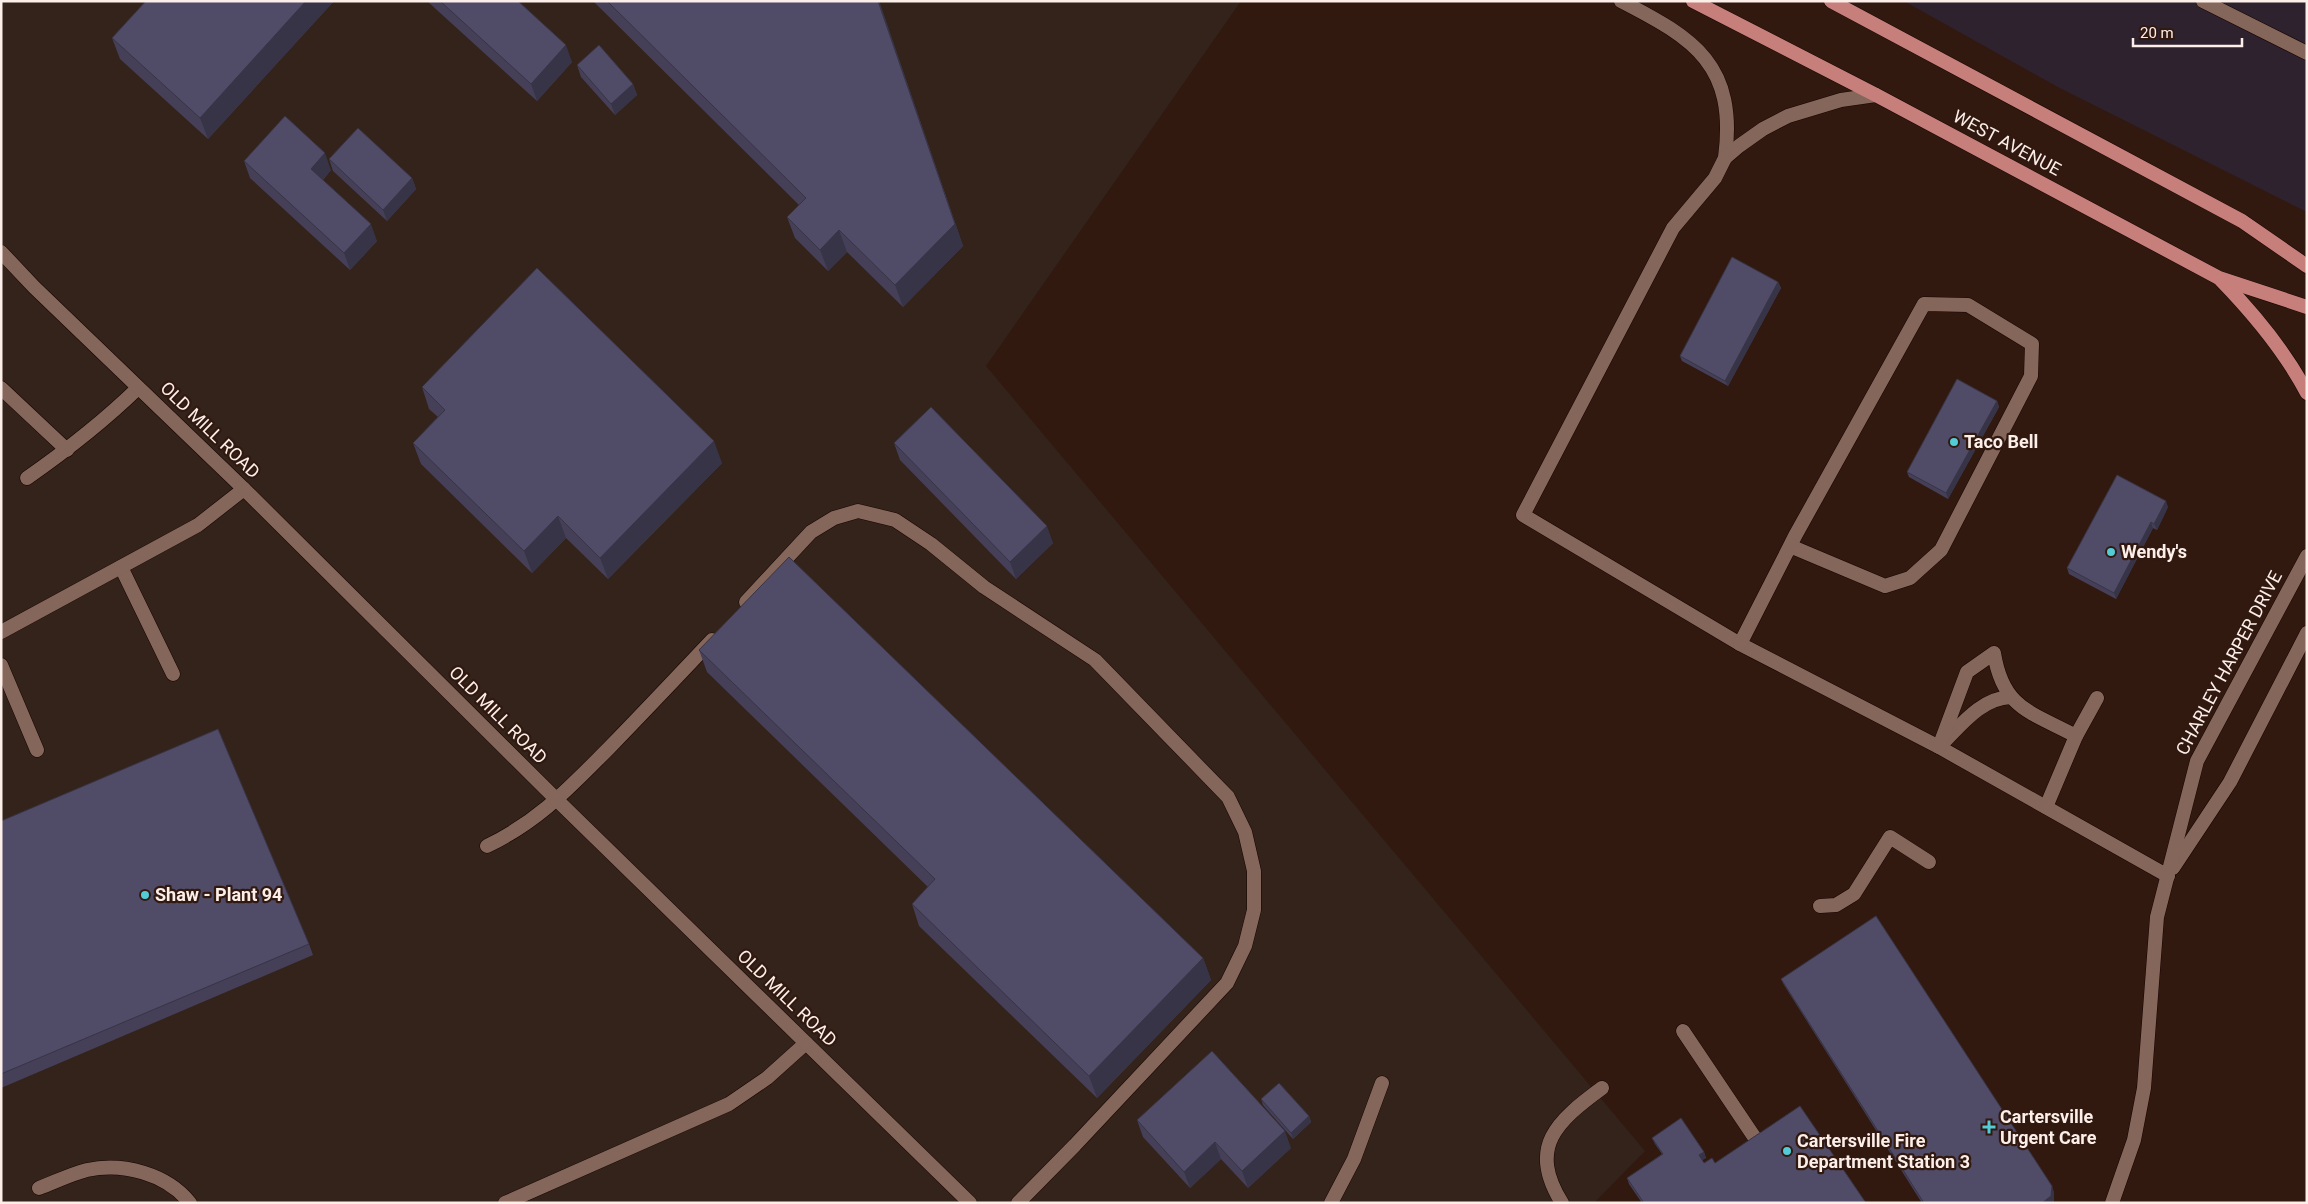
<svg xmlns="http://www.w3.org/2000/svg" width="2308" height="1204" font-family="Roboto,sans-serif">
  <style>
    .commercial { fill: #33231a }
    .industrial { fill: #2f222f }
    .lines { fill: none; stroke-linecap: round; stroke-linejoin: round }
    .service-casing { stroke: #170400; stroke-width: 15 }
    .minor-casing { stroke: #170400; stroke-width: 15 }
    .tertiary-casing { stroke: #170400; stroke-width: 15 }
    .primary-casing { stroke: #170400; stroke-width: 15 }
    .service { stroke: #84665b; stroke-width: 14 }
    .minor { stroke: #84665b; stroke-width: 14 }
    .tertiary { stroke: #84665b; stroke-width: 14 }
    .primary { stroke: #c77f7b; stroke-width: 14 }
    .wall { fill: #454058 }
    .shaded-wall { fill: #383447 }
    .building { fill: #504b66; stroke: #383447 }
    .poi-dot { fill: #52ccd6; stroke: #311910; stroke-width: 2 }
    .labels { text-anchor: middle; stroke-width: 4.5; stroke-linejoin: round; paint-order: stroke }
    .street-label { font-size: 18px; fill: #fceee9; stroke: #311910 }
    .poi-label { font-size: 18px; font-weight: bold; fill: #fceee9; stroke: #311910; text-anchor: start }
  </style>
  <rect width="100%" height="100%" fill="#311910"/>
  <polygon class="commercial" points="1,1 1241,1 986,366 1645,1151 1594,1203 1,1203"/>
  <polygon class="industrial" points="1904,1 2307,1 2307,212 2056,86"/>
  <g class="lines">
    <g class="service-casing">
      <g id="service">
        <path d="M1621 1C1695 39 1737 65 1725 158"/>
        <polyline points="2203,1 2307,53"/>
        <polyline points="1876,95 1841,100 1788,116 1763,129 1739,146 1725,158 1715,178 1673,228 1523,515 1740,644 1939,747 2168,876"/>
        <polyline points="1,388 67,450"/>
        <path d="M27 478C67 450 104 421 138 388"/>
        <polyline points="121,567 173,674"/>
        <polyline points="746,602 811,532 834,518 858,511 895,520 931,544 984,587 1095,660 1228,797 1245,832 1254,871 1254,910 1245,946 1227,983 1075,1145 1018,1203"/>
        <polyline points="1,632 198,525 244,489"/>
        <polyline points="1740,644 1790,546 1795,536 1924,304 1968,305 2032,344 2031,376 1941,550 1910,578 1885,586 1790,546"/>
        <polyline points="1,665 37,750"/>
        <path d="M1941 745C1961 725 1981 698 2011 697"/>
        <path d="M1939 747 1967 672 1994 653C2003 709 2031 712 2076 736L2097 698"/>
        <polyline points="2046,807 2076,736"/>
        <path d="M487 846C539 821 569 788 609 748 644 712 678 676 712 640"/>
        <polyline points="1820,906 1836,905 1854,894 1890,837 1929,862"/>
        <polyline points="1683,1031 1765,1153"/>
        <path d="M39 1188C55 1182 71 1174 87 1170 123 1162 167 1174 190 1203"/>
        <polyline points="505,1203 729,1104 767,1078 806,1043"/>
        <polyline points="1331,1203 1354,1159 1382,1083"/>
        <path d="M1562 1203C1527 1147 1557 1121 1602 1088"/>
      </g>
    </g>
    <g class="minor-casing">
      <g id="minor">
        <polyline points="2173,868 2230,782 2307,633"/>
        <polyline points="2112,1203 2134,1140 2144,1088 2157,917 2197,761 2307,556"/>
      </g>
    </g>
    <g class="tertiary-casing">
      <polyline id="tertiary" points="1,252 34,287 244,489 557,800 970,1203"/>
    </g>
    <g class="primary-casing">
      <g id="primary">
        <polyline points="1693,1 1876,95 2219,278 2307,307"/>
        <polyline points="1831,1 2242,221 2307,266"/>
        <path d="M2221 280C2254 314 2285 351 2307 393"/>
      </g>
    </g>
    <use href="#service" class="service"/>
    <use href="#minor" class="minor"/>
    <use href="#tertiary" class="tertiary"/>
    <use href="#primary" class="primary"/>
  </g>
  <g class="wall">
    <polygon points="146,1 334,1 208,139 120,59 112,38"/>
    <polygon points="427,1 518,1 572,62 537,101"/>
    <polygon points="593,1 879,1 963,246 903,307 847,252 828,271 795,238 787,217 799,205"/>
    <polygon points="577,65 633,84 637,95 615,115 581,77"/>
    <polygon points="329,159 412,178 416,189 387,221 333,171"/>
    <polygon points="244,161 331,170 323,180 377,241 350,270 250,178"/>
    <polygon points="1778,282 1781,288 1728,386 1682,361 1680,356"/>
    <polygon points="422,387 722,463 608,579 566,538 532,573 421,464 413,443 438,417 429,409"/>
    <polygon points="1997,401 1999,407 1948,499 1909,477 1907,472"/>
    <polygon points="894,443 1053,543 1016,579 900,460"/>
    <polygon points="2168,507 2157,530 2153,528 2116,599 2069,574 2067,568"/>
    <polygon points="699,650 1203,958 1211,980 1097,1098 919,926 912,904 928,887 707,672"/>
    <polygon points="1,821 309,944 313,955 1,1088"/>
    <polygon points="1781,979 2054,1192 2054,1202 1922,1203 1784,985"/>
    <polygon points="1261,1099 1309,1116 1311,1122 1293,1139 1263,1105"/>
    <polygon points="1137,1120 1291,1148 1248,1188 1221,1159 1190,1188 1143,1137"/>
    <polygon points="1652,1138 1704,1152 1706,1158 1702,1160 1704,1163 1715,1163 1866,1203 1642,1203 1629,1184 1627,1178 1662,1154 1655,1144"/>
  </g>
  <g class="shaded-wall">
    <polygon points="306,1 334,1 208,139 200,118"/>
    <polygon points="879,1 963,246 903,307 895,285"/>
    <polygon points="566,45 572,62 537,101 531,84"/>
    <polygon points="633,84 637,95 615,115 611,104"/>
    <polygon points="325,153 331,170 317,186 311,169"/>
    <polygon points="412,178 416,189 387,221 383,210"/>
    <polygon points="371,224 377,241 350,270 344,253"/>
    <polygon points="839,230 847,252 828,271 820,250"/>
    <polygon points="1778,282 1781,288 1728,386 1725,381"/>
    <polygon points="1997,401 1999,407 1948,499 1946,493"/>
    <polygon points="714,441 722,463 608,579 600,558"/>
    <polygon points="2166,501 2168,507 2157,530 2154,524"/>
    <polygon points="558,516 566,538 532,573 524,551"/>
    <polygon points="2151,522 2153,528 2116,599 2114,593"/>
    <polygon points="1047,526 1053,543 1016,579 1010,562"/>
    <polygon points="1203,958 1211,980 1097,1098 1089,1076"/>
    <polygon points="1309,1116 1311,1122 1293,1139 1291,1133"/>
    <polygon points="1285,1131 1291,1148 1248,1188 1242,1171"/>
    <polygon points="1215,1142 1221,1159 1190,1188 1184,1172"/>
    <polygon points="1704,1152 1706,1158 1701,1161 1699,1155"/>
    <polygon points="2052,1186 2054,1192 2054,1202 2042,1203"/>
  </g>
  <g class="building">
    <polygon points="146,1 306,1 200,118 112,38"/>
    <polygon points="440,1 518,1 566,45 531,84"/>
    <polygon points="607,1 878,1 955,224 895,285 839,230 820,250 787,217 806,198"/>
    <polygon points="599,45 633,84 611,104 577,65"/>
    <polygon points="285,116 325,153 311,169 371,224 344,253 244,161"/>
    <polygon points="358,128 412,178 383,210 329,159"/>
    <polygon points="1732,257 1778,282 1725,381 1680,356"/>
    <polygon points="537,268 714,441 600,558 558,516 524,551 413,443 445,410 422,387"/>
    <polygon points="1957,379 1997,401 1946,493 1907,472"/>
    <polygon points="931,407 1047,526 1010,562 894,443"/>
    <polygon points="2117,475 2166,501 2154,524 2151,522 2114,593 2067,568"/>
    <polygon points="789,557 1203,958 1089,1076 912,904 935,879 699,650"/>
    <polygon points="218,729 309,944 1,1074 1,821"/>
    <polygon points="1876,916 2052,1186 2051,1196 2042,1203 1924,1203 1781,979"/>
    <polygon points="1212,1051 1285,1131 1242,1171 1215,1142 1184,1172 1137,1120"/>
    <polygon points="1279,1083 1309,1116 1291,1133 1261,1099"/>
    <polygon points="1800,1106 1866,1203 1644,1203 1627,1178 1663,1154 1652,1138 1681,1118 1704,1152 1699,1155 1704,1163 1712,1158 1715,1163"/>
  </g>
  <g class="poi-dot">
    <circle cx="1954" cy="442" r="5"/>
    <circle cx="2111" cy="552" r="5"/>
    <circle cx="145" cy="895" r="5"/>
    <path d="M1986.5 1119.5h5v5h5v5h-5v5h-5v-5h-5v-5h5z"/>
    <circle cx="1787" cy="1151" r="5"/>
  </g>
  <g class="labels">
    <g class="street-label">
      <text transform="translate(2007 143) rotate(28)" y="6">WEST AVENUE</text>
      <text transform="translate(210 430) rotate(44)" y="6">OLD MILL ROAD</text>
      <text transform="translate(2229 663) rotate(-62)" y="6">CHARLEY HARPER DRIVE</text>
      <text transform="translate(498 715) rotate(45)" y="6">OLD MILL ROAD</text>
      <text transform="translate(787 998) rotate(44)" y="6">OLD MILL ROAD</text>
    </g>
    <g class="poi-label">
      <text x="1964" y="448">Taco Bell</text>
      <text x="2121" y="558">Wendy's</text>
      <text x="155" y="901">Shaw - Plant 94</text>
      <text x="2000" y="1123">Cartersville<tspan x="2000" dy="21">Urgent Care</tspan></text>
      <text x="1797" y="1147">Cartersville Fire<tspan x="1797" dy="21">Department Station 3</tspan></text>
    </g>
  </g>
  <rect width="2308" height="1204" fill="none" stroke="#fceee9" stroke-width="5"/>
  <path d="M2133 38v8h109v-8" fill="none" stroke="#fceee9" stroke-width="2.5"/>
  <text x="2140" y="38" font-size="15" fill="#fceee9" stroke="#311910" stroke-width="4" paint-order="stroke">20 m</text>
</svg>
